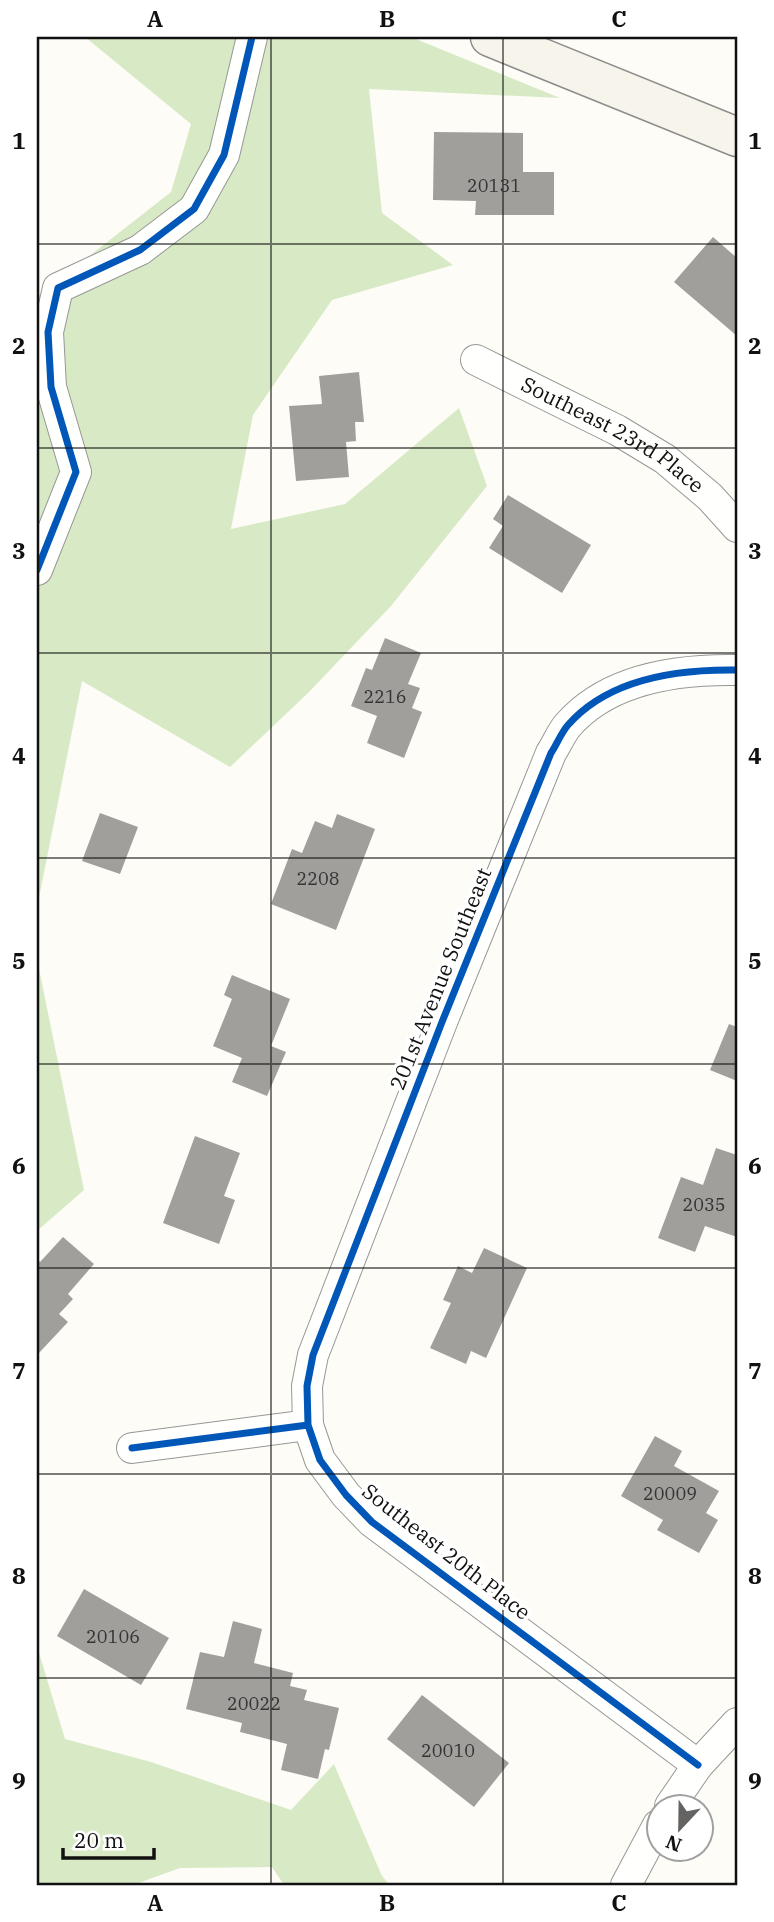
<svg xmlns="http://www.w3.org/2000/svg" width="774" height="1922" font-family="'IBM Plex Serif',serif">
<style>
.forest{fill:#d8eac5}
.building{fill:#a19f9c}
.lines{fill:none;stroke-linecap:round;stroke-linejoin:round}
.street-casing{stroke:#979795;stroke-width:32}
.secondary-casing{stroke:#8e8d8b;stroke-width:41}
.street{stroke:#fffffe;stroke-width:30}
.secondary{stroke:#f6f4eb;stroke-width:38}
.cycleway-casing{stroke:#fff;stroke-width:11}
.cycleway{stroke:#0057b8;stroke-width:7}
.grid{fill:none;stroke:#111;stroke-width:2;stroke-opacity:0.55}
.labels{text-anchor:middle;stroke-width:7;stroke-linejoin:round;paint-order:stroke}
.number-label{font-size:18px;fill:#353434}
.street-label{font-size:21px;fill:#111;stroke:#fff}
.neatline{fill:none;stroke:#111;stroke-width:2.5}
.grid-label{font-size:23px;text-anchor:middle;font-weight:bold;fill:#111}
</style>
<rect width="100%" height="100%" fill="#fdfcf7"/>
<path class="forest" d="M85,37H411L560,98L369,89L382,213L453,265L332,300L253,415L231,529L345,504L459,408L487,486L391,606L309,692L230,767L82,681L37,908V297L171,192L191,124Z
M37,959L84,1190L37,1231Z
M37,1646L65,1739L151,1762L291,1810L334,1764L381,1874L389,1885H284L272,1867L180,1868L133,1885H37Z"/>
<path class="building" d="M434,132L523,133V172H554V215H475L476,201L433,200Z
M713,237L737,258V336L674,282Z
M359,372L364,422H355L356,441L346,442L349,477L296,481L289,406L322,404L319,376Z
M508,495L591,545L562,593L489,548L503,526L493,519Z
M385,638L421,653L408,684L420,688L412,708L422,712L404,758L367,743L377,716L351,706L366,668L372,670Z
M100,813L138,827L120,874L82,861Z
M337,814L375,829L336,930L271,904L292,849L302,853L315,821L332,828Z
M232,975L290,999L271,1046L286,1052L267,1096L232,1082L242,1058L213,1046L232,999L224,995Z
M729,1024L737,1027V1081L710,1070Z
M195,1136L240,1153L224,1196L235,1200L219,1244L163,1223Z
M716,1148L737,1155V1237L705,1226L695,1252L658,1238L681,1177L703,1185Z
M63,1237L94,1264L68,1294L73,1299L59,1314L68,1322L38,1354L37,1259L40,1262Z
M484,1248L527,1268L486,1358L471,1351L466,1364L430,1348L451,1303L443,1300L458,1266L472,1273Z
M655,1436L682,1451L674,1466L719,1491L706,1513L718,1520L699,1553L657,1530L663,1520L621,1496Z
M84,1589L169,1638L141,1685L57,1636Z
M233,1621L262,1629L254,1663L293,1673L290,1686L307,1690L304,1700L339,1708L329,1750L325,1749L318,1779L281,1770L287,1744L240,1732L242,1723L186,1709L200,1652L224,1657Z
M422,1695L509,1763L474,1807L387,1739Z"/>
<g class="lines">
<defs>
<g id="street">
<path id="s1" d="M476,360L617,430L665,459L710,497L737,527"/>
<path d="M37,570L76,472L51,387L48,332L58,288L140,250L194,209L224,155L252,37"/>
<path d="M308,1425L307,1386L313,1355L442,1022L551,753C557,744 561,733 568,725C609,678 679,669 737,670"/>
<path d="M132,1448L308,1425L320,1460L346,1495L372,1522L698,1765"/>
<path d="M670,1806L698,1765L737,1723"/>
<path d="M626,1885L658,1825"/>
</g>
<path id="secondary" d="M490,37L737,137"/>
</defs>
<use href="#street" class="street-casing"/>
<use href="#secondary" class="secondary-casing"/>
<use href="#street" class="street"/>
<use href="#secondary" class="secondary"/>
<defs>
<path id="cycleway" d="M37,570L76,472L51,387L48,332L58,288L140,250L194,209L224,155L252,37
M308,1425L307,1386L313,1355L442,1022L551,753C557,744 561,733 568,725C609,678 679,669 737,670
M132,1448L308,1425L320,1460L346,1495L372,1522L698,1765"/>
</defs>
<use href="#cycleway" class="cycleway-casing"/>
<use href="#cycleway" class="cycleway"/>
</g>
<path class="grid" d="M271,37V1885M503,37V1885M37,244H737M37,448H737M37,653H737M37,858H737M37,1064H737M37,1268H737M37,1474H737M37,1678H737"/>
<g class="labels">
<g class="number-label">
<text x="494" y="192">20131</text>
<text x="385" y="703">2216</text>
<text x="318" y="885">2208</text>
<text x="704" y="1211">2035</text>
<text x="670" y="1500">20009</text>
<text x="113" y="1643">20106</text>
<text x="254" y="1710">20022</text>
<text x="448" y="1757">20010</text>
</g>
<g class="street-label">
<text dy="7" stroke="none"><textPath href="#s1" startOffset="156">Southeast 23rd Place</textPath></text>
<text transform="translate(441 979) rotate(-68)" y="7">201st Avenue Southeast</text>
<text transform="translate(446 1552) rotate(38)" y="7">Southeast 20th Place</text>
</g>
</g>
<rect width="774" height="1922" fill="none" stroke="#ffffff" stroke-width="77"/>
<g transform="translate(680 1828) rotate(202)"><circle r="33" fill="#ffffff" stroke="#a0a0a0" stroke-width="2"/>
<path d="M0-5L12 26L0 18L-12 26Z" fill="#646362"/>
<text y="-10" font-size="19" font-weight="bold" text-anchor="middle" fill="#111111">N</text>
</g>
<path d="M63 1848v10h91v-10" fill="none" stroke="#111111" stroke-width="3.5"/>
<text x="74" y="1848" font-size="21" fill="#111111" stroke="#ffffff" stroke-width="5" paint-order="stroke">20 m</text>
<rect x="38" y="38" width="698" height="1846" class="neatline"/>
<g class="grid-label">
<text x="155" y="27">A</text>
<text x="387" y="27">B</text>
<text x="619" y="27">C</text>
<text x="19" y="149">1</text>
<text x="755" y="149">1</text>
<text x="19" y="354">2</text>
<text x="755" y="354">2</text>
<text x="19" y="559">3</text>
<text x="755" y="559">3</text>
<text x="19" y="764">4</text>
<text x="755" y="764">4</text>
<text x="19" y="969">5</text>
<text x="755" y="969">5</text>
<text x="19" y="1174">6</text>
<text x="755" y="1174">6</text>
<text x="19" y="1379">7</text>
<text x="755" y="1379">7</text>
<text x="19" y="1584">8</text>
<text x="755" y="1584">8</text>
<text x="19" y="1789">9</text>
<text x="755" y="1789">9</text>
<text x="155" y="1911">A</text>
<text x="387" y="1911">B</text>
<text x="619" y="1911">C</text>
</g>
</svg>
